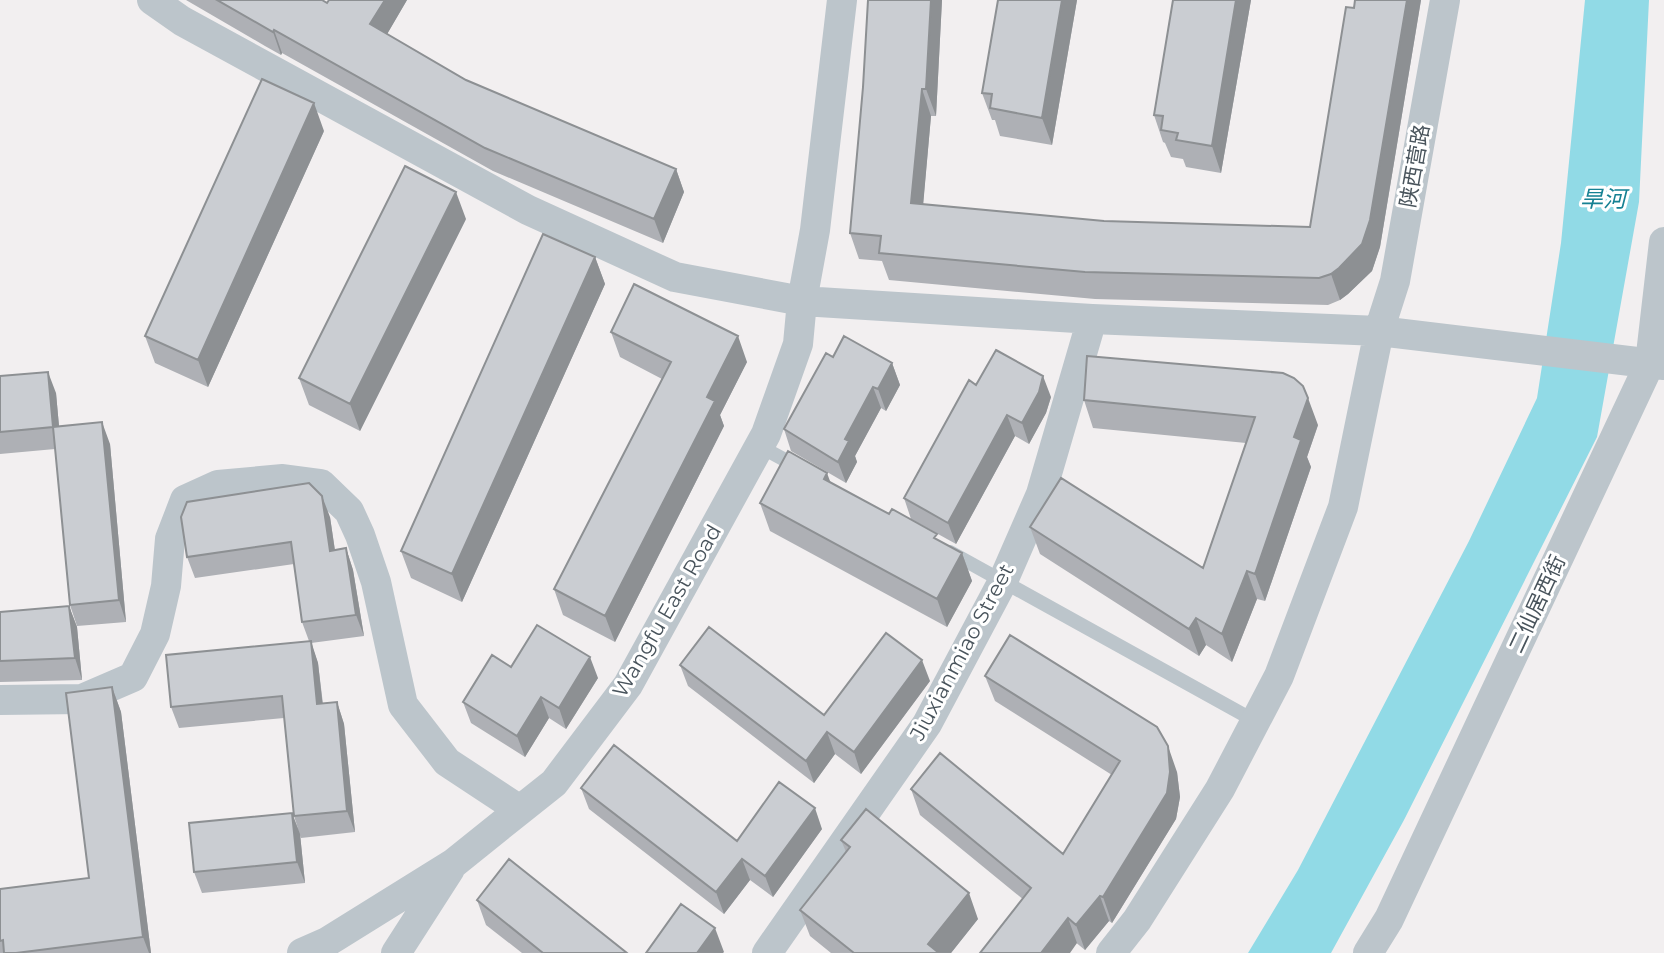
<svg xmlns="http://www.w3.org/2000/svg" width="1664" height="953" font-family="Montserrat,'Noto Sans SC',sans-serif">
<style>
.water{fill:#91dae6}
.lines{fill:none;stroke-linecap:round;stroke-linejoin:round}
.service{stroke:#bcc5cb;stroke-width:14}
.minor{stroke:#bcc5cb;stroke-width:30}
.wall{fill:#aeb0b5}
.shaded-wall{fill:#8d9093}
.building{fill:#cacdd2;stroke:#8d9093;stroke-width:2}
.labels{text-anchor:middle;stroke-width:6;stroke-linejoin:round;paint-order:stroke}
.street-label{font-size:21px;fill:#49545c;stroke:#fff}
.water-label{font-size:23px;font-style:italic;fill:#168193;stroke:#fff}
</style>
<rect width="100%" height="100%" fill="#f2eff0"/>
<path class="water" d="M1585,0H1649L1639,202L1597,437L1404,820L1331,953H1248L1298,870L1469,541L1537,398L1561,243Z"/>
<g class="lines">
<path class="service" d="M759,446L798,467
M950,552L1255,721"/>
<path class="minor" d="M152,0L182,21L528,210L675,277L802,301L1092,319L1379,331L1664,365
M0,700L82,699L133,677L155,634L166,586L170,539L185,500L218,485L283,479L321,484L349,511L360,535L376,582L403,705L447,762L520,810
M302,953L327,942L454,863L520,810L554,783L628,685L766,434L798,344L802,301L815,230L842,0
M396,953L450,869
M767,953L927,724L1003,581L1041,494L1092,319
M1111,953L1137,920L1220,789L1279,676L1343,507L1379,331L1395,281L1445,0
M1368,953L1389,919L1650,363L1664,242"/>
</g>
<path class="wall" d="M186,0H322L327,3L407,0L387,34L466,80L676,169L684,192L663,243L493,171L282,53L281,55L265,46Z
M868,0H942L936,116H931L923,204L1104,221L1310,227L1354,8L1421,0L1380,247L1372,271L1348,294L1340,300L1328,305L1095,299L889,280L882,261L859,259L850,233L863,87Z
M998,0H1077L1052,145L1000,136L995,120H992L982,93Z
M1173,0H1251L1221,173L1186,167L1183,159L1171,157L1165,143L1163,142L1154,115Z
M324,131L208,387L155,363L145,336Z
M466,219L360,431L309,405L299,378Z
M595,257L605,284L462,602L411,578L401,551Z
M611,332L747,362L720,415L724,426L615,642L563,615L554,589L662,379L620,357Z
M1087,356L1318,425L1307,457L1311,467L1265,601L1257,599L1232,662L1206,645L1199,656L1040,554L1030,527L1203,568L1246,443L1093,428L1084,400Z
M833,357L892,363L900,385L886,411L881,408L855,456L857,462L846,483L791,451L784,429Z
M0,376L56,393L59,426L110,444L126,622L77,626L70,605L55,449L0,454Z
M976,385L1051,397L1046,413L1029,444L1015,436L956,544L911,519L904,498Z
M830,482L962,553L972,581L947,627L770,531L760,503Z
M330,517L335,550L346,548L353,570L364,636L311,643L318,663L323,704L337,702L344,724L355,832L301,838L294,816L284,718L179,728L171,707L309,641L302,622L294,564L195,578L187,557Z
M69,606L77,627L82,680L0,682V612Z
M680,665L824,715L930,681L861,774L835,754L814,783L688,686Z
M511,667L598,678L566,729L549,718L525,757L471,723L463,702Z
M985,676L1177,772L1180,797L1176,819L1112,923L1109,921L1085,950L920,815L911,789L1063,854L1112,775L995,701Z
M112,687L121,712L151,953H0V889L89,878Z
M581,788L737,841L822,829L773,897L750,880L724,914L589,809Z
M292,813L300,834L305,883L202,893L194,872Z
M841,840L978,919L951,953H831L810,936L800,910L846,852Z
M477,900L627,953H522L486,925Z"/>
<path class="shaded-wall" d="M385,0H407L379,48L370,24Z
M931,0H942L936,116L926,89Z
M1062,0H1077L1052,145L1042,118Z
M1236,0H1251L1221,173L1212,146Z
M1407,0H1421L1380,247L1372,271L1348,294L1340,300L1331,274Z
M274,30L282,53L281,55L273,32Z
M922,89L931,116L921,229L911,203Z
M314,103L324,131L208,387L198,360Z
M676,169L684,192L663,243L654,219Z
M456,192L466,219L360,431L350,404Z
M595,257L605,284L462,602L452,574Z
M738,336L747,362L720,415L724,426L615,642L605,616L707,397Z
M892,363L900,385L886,411L878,389Z
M48,372L56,393L61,448L53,427Z
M1043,376L1051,397L1046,413L1029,444L1022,423Z
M873,387L881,408L855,456L857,462L846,483L838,462L845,439Z
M1308,398L1318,425L1307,457L1311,467L1265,601L1255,574L1294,437Z
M1007,415L1015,436L956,544L948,523Z
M102,422L110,444L126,622L119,600Z
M827,473L837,500L824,479Z
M322,496L330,517L338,572L330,551Z
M346,548L353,570L364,636L356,615Z
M962,553L972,581L947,627L937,599Z
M1247,571L1257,599L1232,662L1222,634Z
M69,606L77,627L82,680L75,658Z
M1196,618L1206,645L1199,656L1189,629Z
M311,641L318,663L325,726L317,704Z
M590,657L598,678L566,729L559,708Z
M922,660L930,681L861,774L854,752Z
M112,687L121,712L151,953H149L143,937Z
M541,697L549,718L525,757L517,736Z
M337,702L344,724L355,832L347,811Z
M827,732L835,754L814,783L806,761Z
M1168,746L1177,772L1180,797L1176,819L1112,923L1103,897Z
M815,808L822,829L773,897L765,876Z
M292,813L300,834L305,883L297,862Z
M742,859L750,880L724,914L716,892Z
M969,893L978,919L951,953H931L928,944Z
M1100,896L1109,921L1085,950L1076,925Z
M1068,918L1077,943L1070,953H1041Z
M715,928L724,952L723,953H697Z"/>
<path class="building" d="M217,0H322L327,3L329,0H385L370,24L466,80L676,169L654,219L485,148L274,30L273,32Z
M868,0H931L926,89H922L911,203L1104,221L1310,227L1346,7L1354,8L1355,0H1407L1370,220L1362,244L1339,268L1331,274L1319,278L1085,272L879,253L881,236L850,233L863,87Z
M998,0H1062L1042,118L990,108L992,94L982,93Z
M1173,0H1236L1212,146L1176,140L1178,133L1161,130L1163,116L1154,115Z
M262,79L314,103L198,360L145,336Z
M405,166L456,192L350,404L299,378Z
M543,234L595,257L452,574L401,551Z
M634,284L738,336L707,397L715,401L605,616L554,589L671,362L611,332Z
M844,336L892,363L878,389L873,387L845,439L849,441L838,462L784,429L826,353L833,357Z
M996,350L1043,376L1039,392L1022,423L1007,415L948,523L904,498L969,380L976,385Z
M1087,356L1283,373L1294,378L1303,386L1308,398L1294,437L1301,440L1255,574L1247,571L1222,634L1196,618L1189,629L1030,527L1061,478L1203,568L1255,417L1084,400Z
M48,372L53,427L0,432V376Z
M102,422L119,600L70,605L53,427Z
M788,451L827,473L824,479L889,514L892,509L937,534L934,538L962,553L937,599L760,503Z
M309,483L322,496L330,551L346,548L356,615L302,622L291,542L187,557L181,517L187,502Z
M69,606L75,658L0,661V612Z
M537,625L590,657L559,708L541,697L517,736L463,702L492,655L511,667Z
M709,627L824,715L886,633L922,660L854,752L827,732L806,761L680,665Z
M1010,635L1157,727L1168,746L1170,772L1167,793L1103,897L1100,896L1076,925L1068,918L1041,953H980L1031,888L911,789L940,753L1063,854L1120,761L985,676Z
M311,641L317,704L337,702L347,811L294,816L282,696L171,707L166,655Z
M112,687L143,937L16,953H4L3,940L0,941V889L89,878L66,693Z
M614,745L737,841L779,782L815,808L765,876L742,859L716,892L581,788Z
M866,809L969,893L928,944L939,953H854L800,910L850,847L841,840Z
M292,813L297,862L194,872L189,823Z
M509,859L627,953H543L477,900Z
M681,904L715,928L697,953H646Z"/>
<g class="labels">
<g class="street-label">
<text transform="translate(1415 166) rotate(-80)" y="7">陕西营路</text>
<text transform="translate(1537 604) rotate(-65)" y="7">二仙居西街</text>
<text transform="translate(667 611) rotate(-60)" y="7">Wangfu East Road</text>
<text transform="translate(962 652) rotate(-62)" y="7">Jiuxianmiao Street</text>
</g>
<g class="water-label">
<text x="1603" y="207">旱河</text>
</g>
</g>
</svg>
